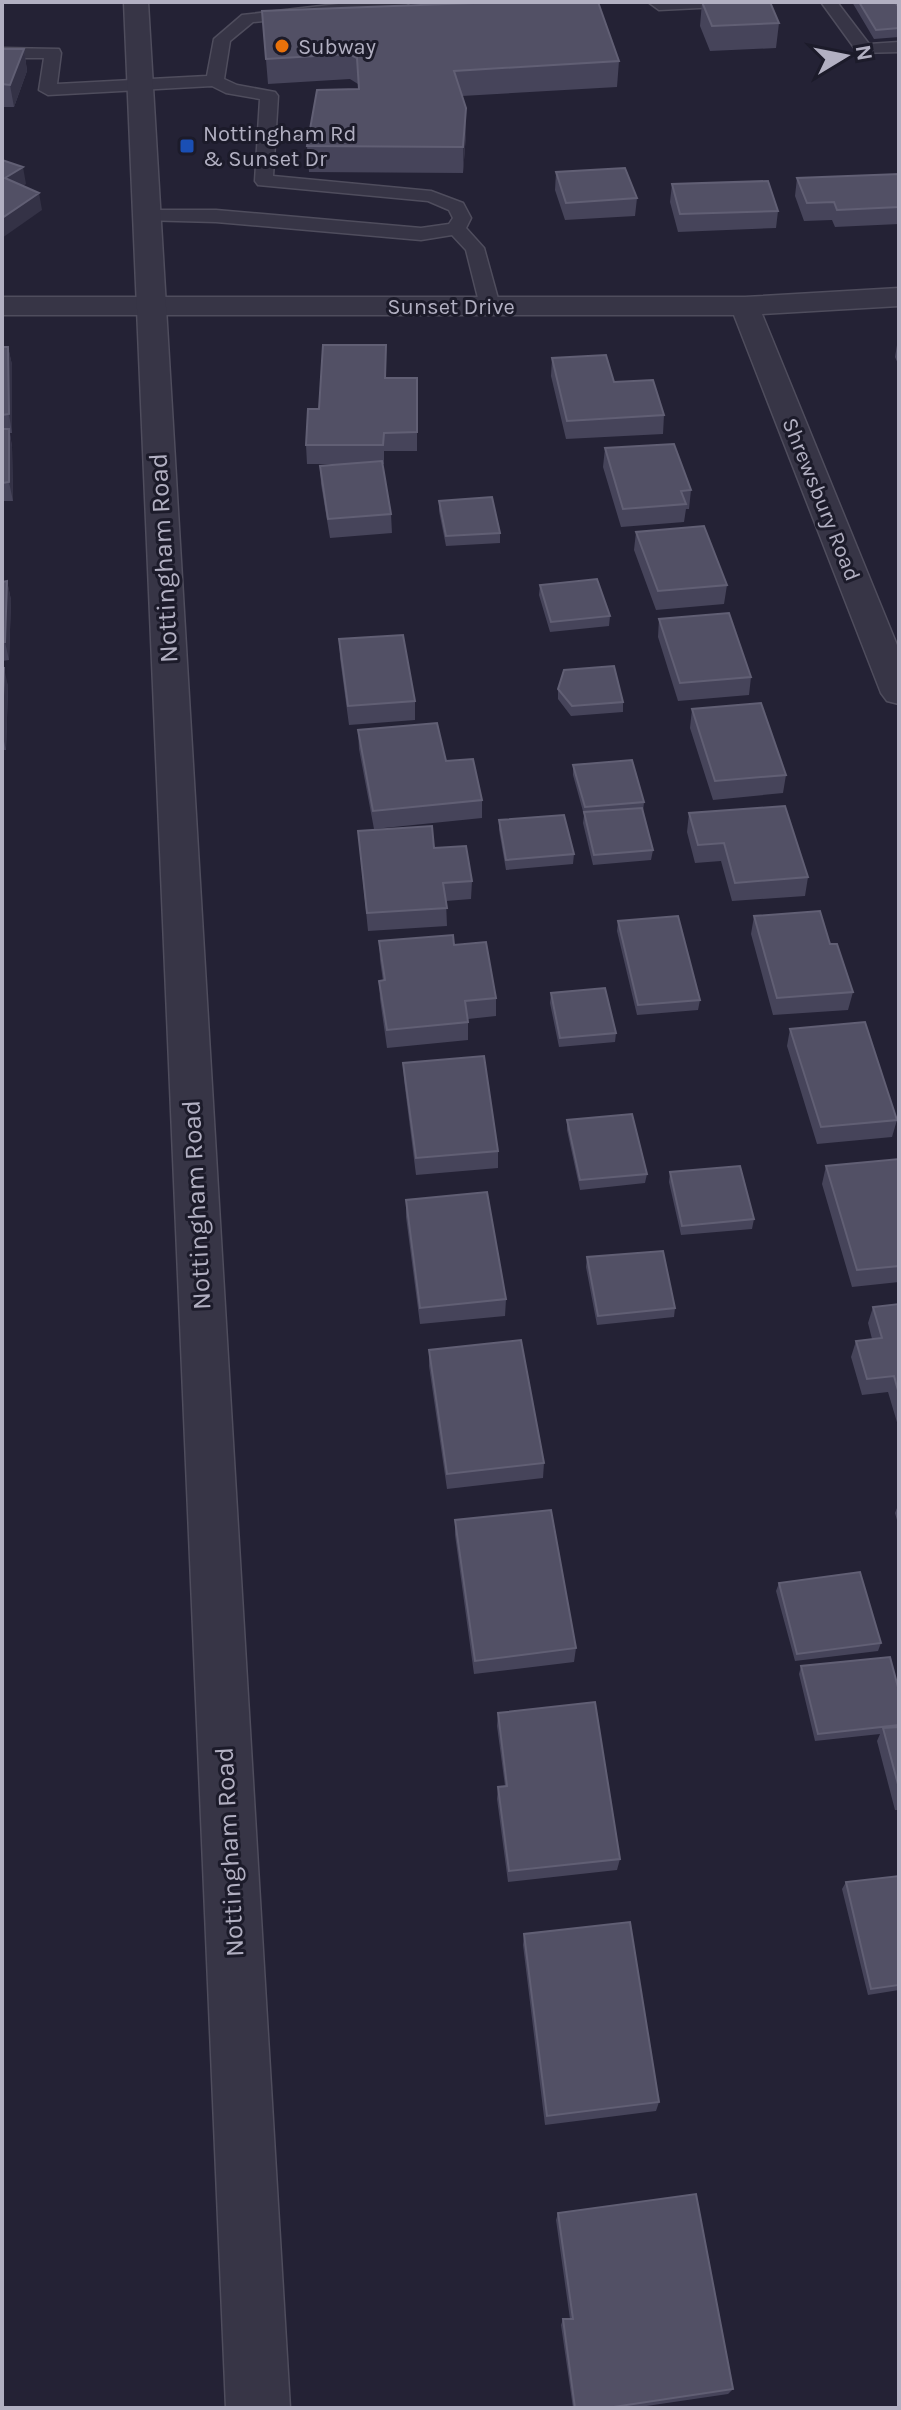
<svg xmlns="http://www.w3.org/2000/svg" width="901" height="2410" font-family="Karla,sans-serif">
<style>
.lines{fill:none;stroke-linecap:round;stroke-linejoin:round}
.service-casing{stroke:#4f4d5d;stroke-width:3}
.minor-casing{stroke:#4f4d5d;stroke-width:3}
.tertiary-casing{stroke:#4f4d5d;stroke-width:3}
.service{fill:#373546;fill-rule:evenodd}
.minor{fill:#373546;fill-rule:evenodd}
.tertiary{fill:#373546;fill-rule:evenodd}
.wall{fill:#46445a}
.shaded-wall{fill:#343246}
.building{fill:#525065;stroke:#615f74;stroke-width:2}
.food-dot{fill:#e8710a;stroke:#1c1b2a;stroke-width:3}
.transit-dot{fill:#1a4fb4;stroke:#1c1b2a;stroke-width:3}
.labels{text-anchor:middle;stroke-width:6;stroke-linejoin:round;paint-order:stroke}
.far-poi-label{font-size:22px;fill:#b2b0c2;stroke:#1c1b2a;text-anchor:start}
.far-street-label{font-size:22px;fill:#b2b0c2;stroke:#1c1b2a}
.street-label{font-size:26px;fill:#b2b0c2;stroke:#1c1b2a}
</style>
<rect width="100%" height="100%" fill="#242235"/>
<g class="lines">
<defs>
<path id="service" d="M356,2H411L403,7L253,22L230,41L224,79L237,85L275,92L278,96L273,176L431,191L463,203L471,218L466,228L484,248L500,306L497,310L490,312L480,306L466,250L452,235L421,240L216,222L140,220L138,216L147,210H216L421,228L449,224L453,218L449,210L428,201L258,185L255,181L260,99L226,93L212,86L48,95L39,90L44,58H2V48L59,49L61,53L57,84L207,76L214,39L242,15Z
M648,2H727L719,7L659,10Z
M821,2H837L869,44L899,42V52L858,53Z"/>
<path id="minor" d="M899,288V306L762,314L899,650V704L887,701L881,693L734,315H2V297H745Z"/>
<path id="tertiary" d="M124,2H148L290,2408H226Z"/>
</defs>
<use href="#service" class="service-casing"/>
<use href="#minor" class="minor-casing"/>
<use href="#tertiary" class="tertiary-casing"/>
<use href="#service" class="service"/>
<use href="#minor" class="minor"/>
<use href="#tertiary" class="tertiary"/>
</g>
<path class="wall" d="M702,2L779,23L776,48L710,51L700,26Z
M852,2H895L899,8V37L874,39Z
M262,11L619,61L617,87L462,96L466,108V134L463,173L309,172L307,146L358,89V84L350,79L268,84Z
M2,49H24L27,71L14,107H2Z
M556,172L637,198L635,216L565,220L555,190Z
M899,174V224L835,227L832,220L804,221L795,196L797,178Z
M672,184L778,211L776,228L678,232L670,202Z
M898,339H899V366L895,357Z
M2,347H8L12,365V433H10L12,447L13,501H2Z
M552,358L614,382L664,415L663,434L566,439L551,376Z
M386,363V378H417V451H384V464H382L391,514L392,533L330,538L321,484L320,466L347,464H307L306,445L319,409Z
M605,448L691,490L689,509H686L684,522L621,527L603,467Z
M439,501L500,533V543L446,546L439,511Z
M636,532L727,585L724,604L656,610L634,550Z
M7,581L11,600L9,660L2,661V582Z
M540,585L610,616L609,626L550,632L539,595Z
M659,619L751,677L749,695L678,701L658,637Z
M339,639L415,701V720L349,725L340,658Z
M2,668L8,686L6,750H2Z
M558,689L623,702V712L571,716L558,699Z
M692,709L786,775L783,793L713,800L690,728Z
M358,730L446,761L482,800V818L374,829L359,749Z
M573,765L644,802L643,812L653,850L651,860L593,865L583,823L584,815L573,775Z
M689,813L808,877L805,896L732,901L721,861L695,863L687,832Z
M499,820L574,854L573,864L506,870L499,830Z
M358,831L434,848L472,881L471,899L446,901L447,926L368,931Z
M754,916L830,944L853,992L848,1010L773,1015L751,934Z
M618,921L700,1000L698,1010L637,1015L617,931Z
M379,941L454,945L496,998V1016L468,1019V1040L387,1048L380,999L379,981H383L380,960Z
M551,993L616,1033L615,1042L559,1047L550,1003Z
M790,1029L897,1120L892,1137L817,1144L787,1046Z
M403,1063L498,1151V1168L416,1175L404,1080Z
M567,1120L647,1174L645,1183L580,1190L567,1130Z
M899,1159V1282L852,1287L822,1184L826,1166Z
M670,1172L754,1219L752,1229L681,1235L669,1182Z
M406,1200L506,1299L505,1316L420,1324L406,1217Z
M587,1257L675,1308L674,1317L597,1325L586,1267Z
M899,1304V1429L888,1392L862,1395L851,1357L856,1341L872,1339L868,1323L873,1307Z
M429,1350L544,1463L543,1478L447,1489L429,1366Z
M899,1503V1527L895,1513Z
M455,1520L576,1648L574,1662L474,1674L455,1535Z
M779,1583L881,1643L878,1651L795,1661L776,1591Z
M801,1666L899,1691V1810H895L877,1741L880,1734L815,1741L799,1674Z
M498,1713L620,1859L617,1870L508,1882L497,1799L498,1787L505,1786L497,1726Z
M899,1876V1990L868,1995L842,1889L846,1882Z
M524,1934L659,2102L656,2111L545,2125L523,1945Z
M558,2213L733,2389L728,2394L633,2408H573L561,2325L563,2319H570L556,2220Z"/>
<path class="shaded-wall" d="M24,49L27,71L14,107L10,85Z
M466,108V134L463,173V147Z
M23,167L26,184L8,196L5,178Z
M39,193L42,210L2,238V218Z
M8,347L12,365V433L9,414Z
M9,429L12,447L13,501L9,482Z
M7,581L11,600L9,660L5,642Z
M4,668L8,686L6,750L2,732Z"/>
<path class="building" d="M500,2H598L619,61L454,71L466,108L463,147L307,146L317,90L359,89L357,58L349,54L266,59L262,11Z
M702,2H770L779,23L712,26Z
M859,2H895L899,8V28L876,30Z
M2,49H24L10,85L2,84Z
M2,160L23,167L5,178L39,193L2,218Z
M625,168L637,198L566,203L556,172Z
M899,174V207L837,210L834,202L807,203L797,178Z
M768,181L778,211L680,214L672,184Z
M323,345H386L385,378H417V432L384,433L383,445H306L308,409H319Z
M2,347H8L9,414L2,415Z
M606,355L614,382L653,380L664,415L567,421L552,358Z
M2,429H9V482L2,483Z
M674,444L691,490L681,491L686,504L623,509L605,448Z
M382,461L391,514L328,519L320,466Z
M492,497L500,533L446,536L439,501Z
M704,526L727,585L658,591L636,532Z
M597,579L610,616L551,622L540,585Z
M7,581L5,642H2V582Z
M729,613L751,677L680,683L659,619Z
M403,635L415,701L348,706L339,639Z
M614,666L623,702L572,706L558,689L564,670Z
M2,668H4L2,725Z
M761,703L786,775L715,781L692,709Z
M437,723L446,761L473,759L482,800L373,811L358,730Z
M632,760L644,802L585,807L573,765Z
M785,806L808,877L735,883L724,843L698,845L689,813Z
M642,808L653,850L594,855L584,812Z
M564,815L574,854L506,860L499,820Z
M432,826L434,848L466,846L472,881L443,883L447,908L367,913L358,831Z
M820,911L830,944H837L853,992L777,998L754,916Z
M678,916L700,1000L638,1005L618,921Z
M453,935L454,945L486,942L496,998L465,1001L468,1022L387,1030L379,981L385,980L379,941Z
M605,988L616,1033L560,1038L551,993Z
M865,1022L897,1120L821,1127L790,1029Z
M484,1056L498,1151L416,1158L403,1063Z
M632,1114L647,1174L580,1180L567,1120Z
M899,1159V1266L857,1270L826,1166Z
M740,1166L754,1219L682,1226L670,1172Z
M487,1192L506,1299L420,1308L406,1200Z
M663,1251L675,1308L598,1316L587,1257Z
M899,1304V1394L894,1376L867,1379L856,1341L882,1338L873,1307Z
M521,1340L544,1463L447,1474L429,1350Z
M551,1510L576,1648L475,1661L455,1520Z
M860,1572L881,1643L797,1654L779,1583Z
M890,1657L899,1691V1725L818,1734L801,1666Z
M595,1702L620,1859L509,1871L498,1787L507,1786L498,1713Z
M899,1727V1788L883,1728Z
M899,1876V1985L871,1989L846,1882Z
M630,1922L659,2102L547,2116L524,1934Z
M696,2194L733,2389L607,2408H575L563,2319H573L558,2213Z"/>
<circle class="food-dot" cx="282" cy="46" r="8"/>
<rect class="transit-dot" x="179" y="138" width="16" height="16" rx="4"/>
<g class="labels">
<g class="far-poi-label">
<text x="298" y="54">Subway</text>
<text x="203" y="141">Nottingham Rd<tspan x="203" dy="25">&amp; Sunset Dr</tspan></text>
</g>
<g class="far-street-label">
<text x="451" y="314">Sunset Drive</text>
<text transform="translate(822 499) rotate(68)" y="8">Shrewsbury Road</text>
</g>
<g class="street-label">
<text transform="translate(163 558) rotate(-93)" y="9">Nottingham Road</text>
<text transform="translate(196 1205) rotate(-93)" y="9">Nottingham Road</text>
<text transform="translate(229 1852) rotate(-93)" y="9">Nottingham Road</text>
</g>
</g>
<rect width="901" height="2410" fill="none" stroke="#b2b0c2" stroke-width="8"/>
<g transform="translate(845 56) rotate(80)" stroke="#1c1b2a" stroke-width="6" paint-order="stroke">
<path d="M0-6L14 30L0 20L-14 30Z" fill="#b2b0c2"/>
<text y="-12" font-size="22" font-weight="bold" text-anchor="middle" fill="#b2b0c2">N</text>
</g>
</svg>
